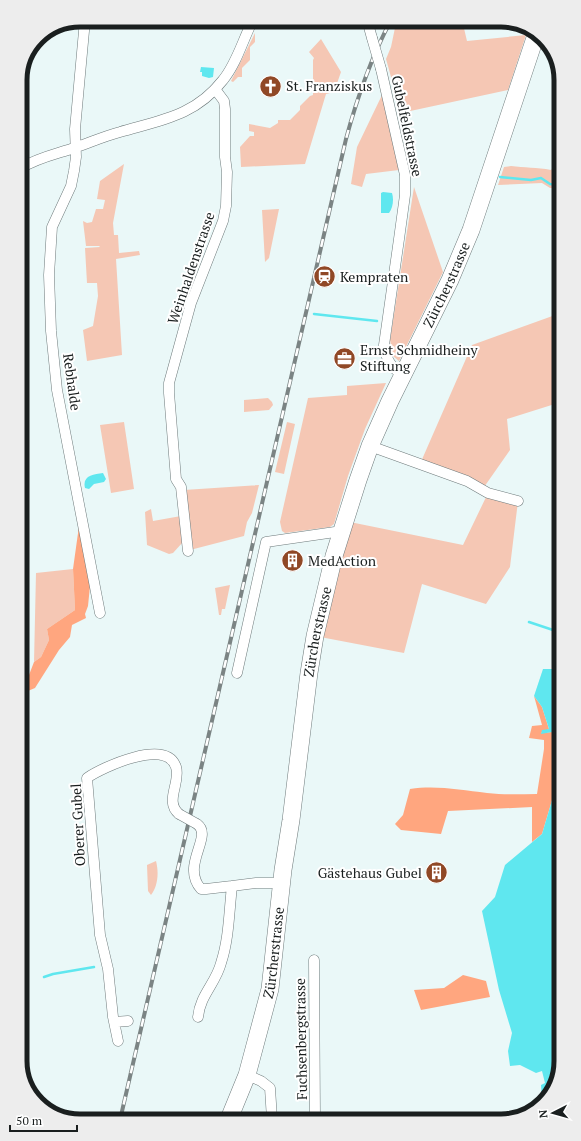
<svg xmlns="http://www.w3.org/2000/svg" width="581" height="1141" font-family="'PT Serif',serif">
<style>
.green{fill:#f5c7b4}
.forest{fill:#ffa67f}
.water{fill:#5fe7ef}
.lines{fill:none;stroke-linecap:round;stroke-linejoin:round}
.stream{stroke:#5fe7ef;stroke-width:2.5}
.street-casing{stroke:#6e7a7b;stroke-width:11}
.primary-casing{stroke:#6e7a7b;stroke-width:18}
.street{stroke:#fff;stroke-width:10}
.primary{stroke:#fff;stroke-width:17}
.rail-casing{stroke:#7b8484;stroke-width:4}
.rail{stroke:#fff;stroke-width:2.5;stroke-dasharray:8;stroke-linecap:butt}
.street-bridge-casing{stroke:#6e7a7b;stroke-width:11;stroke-linecap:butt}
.street-bridge{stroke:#fff;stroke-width:10}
.labels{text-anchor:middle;stroke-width:4;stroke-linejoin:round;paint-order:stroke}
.poi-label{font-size:14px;fill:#1a1f1f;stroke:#fff;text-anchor:start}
.street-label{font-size:14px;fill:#1a1f1f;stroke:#fff}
.rim{fill:none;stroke:#1a1f1f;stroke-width:5}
</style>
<rect width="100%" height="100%" fill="#eaf8f8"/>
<path class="green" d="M398,20H462L467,41L526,35L508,90L401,113L386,59L391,47L396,23Z
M255,33V42L250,47V60L242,68V77H238L233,82L231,81Z
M321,39L341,72L334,92L326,94L305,164L241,167L240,147L250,136H254V132L249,131V124L270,128L278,123V120H290L300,110V106L310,96L313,95V60L314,58L309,52Z
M24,67H27L23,95H20V76Z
M382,95L399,170L366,174L362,187L351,184L357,147Z
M124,164L113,223L114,235H118L119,253L139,251L140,255L116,259L122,355L87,361L83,330L93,326L98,296L97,283H87L85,248L100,247L99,246H86L83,221L87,223L92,222L96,209H103L105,200L97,199L100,181Z
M511,166C524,168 537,167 551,170L554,167L557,168V188H550L542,183L498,185L504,167Z
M414,187L443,272L399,361L393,356L390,340Z
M279,209L269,258L265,262L262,210Z
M558,314V403L507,419L510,450L482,490L420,464L472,345Z
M386,383L365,429L348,476L334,524L330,527L285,533L282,531L280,522L308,398L347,395V386Z
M268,398L272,402L273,405L269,410L244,412V400Z
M124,422L134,489L111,493L100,425Z
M287,422L295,424L284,474L275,472Z
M259,485L252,513L247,522L244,536L190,550L184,490Z
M488,493L518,501L510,567L486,604L422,584L404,653L315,636L345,521L463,545Z
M151,509L153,521L181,516L183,542L173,553L169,554L147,545L145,512Z
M73,569L75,610L47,629L49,640L41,657L34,662L36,573Z
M230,585L225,609H222L221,615H219L215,588Z
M156,861C159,872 158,886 151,895L148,891L147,865Z"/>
<path class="forest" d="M79,526L90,586L88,606L85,614L86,618L72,625L70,637L59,650L35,688L23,693V685L29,675L34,662L41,657L49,640L47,629L75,610L73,569Z
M534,696L542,707L549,729L541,733L552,732L556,755L553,797L542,834L532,842V807L448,811L441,834L401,830L395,824L403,815L410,789C436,785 461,790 487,793C504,795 521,794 537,794L544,749V740L529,738L532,726L542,725Z
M463,975L486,981L490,997L421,1010L414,990L444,988Z"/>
<path class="water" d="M201,67L214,68L213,77L209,78L202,76V72H200Z
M383,192L392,193C394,199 393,208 389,213H381V193Z
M103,473L106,479L104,482L94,484L89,489L85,488C82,476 93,474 103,473Z
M543,669H559L561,1062L551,1095L547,1098L542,1099L541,1085L545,1083L542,1071L536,1073L520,1065L510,1066L508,1051L512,1033L499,990L482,911L495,897L505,865L542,834L553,797L556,755L552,732L541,734L542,730L549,729L542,707L534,696Z"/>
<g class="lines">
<path class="stream" d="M500,177L531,180L541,178L550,184L557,185
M314,314L377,321
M529,622L559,632
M44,977L53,974L94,967"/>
<defs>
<path id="street" d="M85,20L75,129L76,157L74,171L71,186L52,227L49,275L51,331L57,390L100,613
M367,20L372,38
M381,69L405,175V195L399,239L384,345C386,359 391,368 403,375
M21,168C39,157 57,154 77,147C91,142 105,136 120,132C161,120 195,116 223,80C237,63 243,39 253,20
M370,446L467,481L488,493L518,501
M188,551L181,487L176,479L169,393V383L191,303L223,221L226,206L227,172L225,157V109L224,101L215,89
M237,673L266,542L342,531
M197,824C214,836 180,865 201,889H206L232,886
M314,960L315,1119
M198,1017C200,995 216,983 221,963C229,939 229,912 232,886L256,883H281
M114,1022L128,1021
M118,1041L113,1017L108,969L100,935L87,778C103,767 166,738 176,767C181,783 164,801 179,814
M247,1075L261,1081L270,1088L272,1119"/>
<g id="primary">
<path id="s1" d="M229,1119L247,1075L270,989L283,870L291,820L309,673L315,636L334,556L358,480L370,446L390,401L450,280L471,230L537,32"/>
</g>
</defs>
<use href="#street" class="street-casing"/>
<use href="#primary" class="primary-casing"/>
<use href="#street" class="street"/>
<use href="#primary" class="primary"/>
<defs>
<path id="rail" d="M120,1120L346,139C357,98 371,58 391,20"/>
</defs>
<use href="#rail" class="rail-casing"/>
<use href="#rail" class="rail"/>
<defs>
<path id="street-bridge" d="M372,38L381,69
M179,814L197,824"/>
</defs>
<use href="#street-bridge" class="street-bridge-casing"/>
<use href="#street-bridge" class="street-bridge"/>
</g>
<defs>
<symbol id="church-disc" viewBox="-11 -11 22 22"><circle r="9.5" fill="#904826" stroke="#fff"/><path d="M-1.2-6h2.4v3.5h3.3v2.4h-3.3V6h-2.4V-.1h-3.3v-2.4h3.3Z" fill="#fff"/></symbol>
<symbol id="station-disc" viewBox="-11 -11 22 22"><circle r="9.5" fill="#904826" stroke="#fff"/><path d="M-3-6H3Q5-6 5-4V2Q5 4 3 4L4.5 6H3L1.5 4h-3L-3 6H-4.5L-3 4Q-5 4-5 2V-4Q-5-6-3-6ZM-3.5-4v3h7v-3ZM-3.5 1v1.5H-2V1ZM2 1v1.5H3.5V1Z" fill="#fff"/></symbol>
<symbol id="office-disc" viewBox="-11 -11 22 22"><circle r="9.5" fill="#904826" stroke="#fff"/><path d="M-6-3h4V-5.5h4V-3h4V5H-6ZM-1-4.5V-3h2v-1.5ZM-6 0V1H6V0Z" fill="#fff"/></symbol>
<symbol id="building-disc" viewBox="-11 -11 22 22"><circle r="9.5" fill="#904826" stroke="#fff"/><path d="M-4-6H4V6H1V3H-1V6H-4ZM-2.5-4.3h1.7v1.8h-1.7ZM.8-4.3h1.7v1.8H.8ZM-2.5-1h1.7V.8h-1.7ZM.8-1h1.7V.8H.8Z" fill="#fff"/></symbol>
</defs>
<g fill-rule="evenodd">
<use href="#church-disc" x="258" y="74" width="25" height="25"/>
<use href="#station-disc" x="312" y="264" width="25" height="25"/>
<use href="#office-disc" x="332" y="346" width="25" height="25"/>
<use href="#building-disc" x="280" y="548" width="25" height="25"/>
<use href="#building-disc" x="424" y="860" width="25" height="25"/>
</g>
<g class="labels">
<g class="poi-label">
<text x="286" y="91">St. Franziskus</text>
<text x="340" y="282">Kempraten</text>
<text x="360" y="355">Ernst Schmidheiny<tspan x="360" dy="16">Stiftung</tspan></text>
<text x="308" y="566">MedAction</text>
<text x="422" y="878" text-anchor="end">Gästehaus Gubel</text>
</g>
<g class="street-label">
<text transform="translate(407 126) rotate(78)" y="5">Gubelfeldstrasse</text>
<text transform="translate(191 268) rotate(-71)" y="5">Weinhaldenstrasse</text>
<text dy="5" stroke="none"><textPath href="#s1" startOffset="869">Zürcherstrasse</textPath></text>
<text transform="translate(72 382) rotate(82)" y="5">Rebhalde</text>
<text dy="5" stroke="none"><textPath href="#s1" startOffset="497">Zürcherstrasse</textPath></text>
<text transform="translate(78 825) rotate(-93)" y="5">Oberer Gubel</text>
<text dy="5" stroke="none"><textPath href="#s1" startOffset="173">Zürcherstrasse</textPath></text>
<text transform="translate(301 1039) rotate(-91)" y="5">Fuchsenbergstrasse</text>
</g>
</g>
<path d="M0 0H581V1141H0ZM80 27H501A53 53 0 0 1 554 80V1061A53 53 0 0 1 501 1114H80A53 53 0 0 1 27 1061V80A53 53 0 0 1 80 27Z" fill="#ededed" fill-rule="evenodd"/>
<path class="rim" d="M80 27H501A53 53 0 0 1 554 80V1061A53 53 0 0 1 501 1114H80A53 53 0 0 1 27 1061V80A53 53 0 0 1 80 27Z"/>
<g transform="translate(553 1113) rotate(264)" stroke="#ffffff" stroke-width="3" paint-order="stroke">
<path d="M0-3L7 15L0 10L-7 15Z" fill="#1a1f1f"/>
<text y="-6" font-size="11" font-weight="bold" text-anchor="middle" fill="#1a1f1f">N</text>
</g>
<path d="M10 1125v6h67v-6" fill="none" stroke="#1a1f1f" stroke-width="2"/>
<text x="16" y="1125" font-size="12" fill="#1a1f1f" stroke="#ffffff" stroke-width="3" paint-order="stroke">50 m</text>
</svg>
